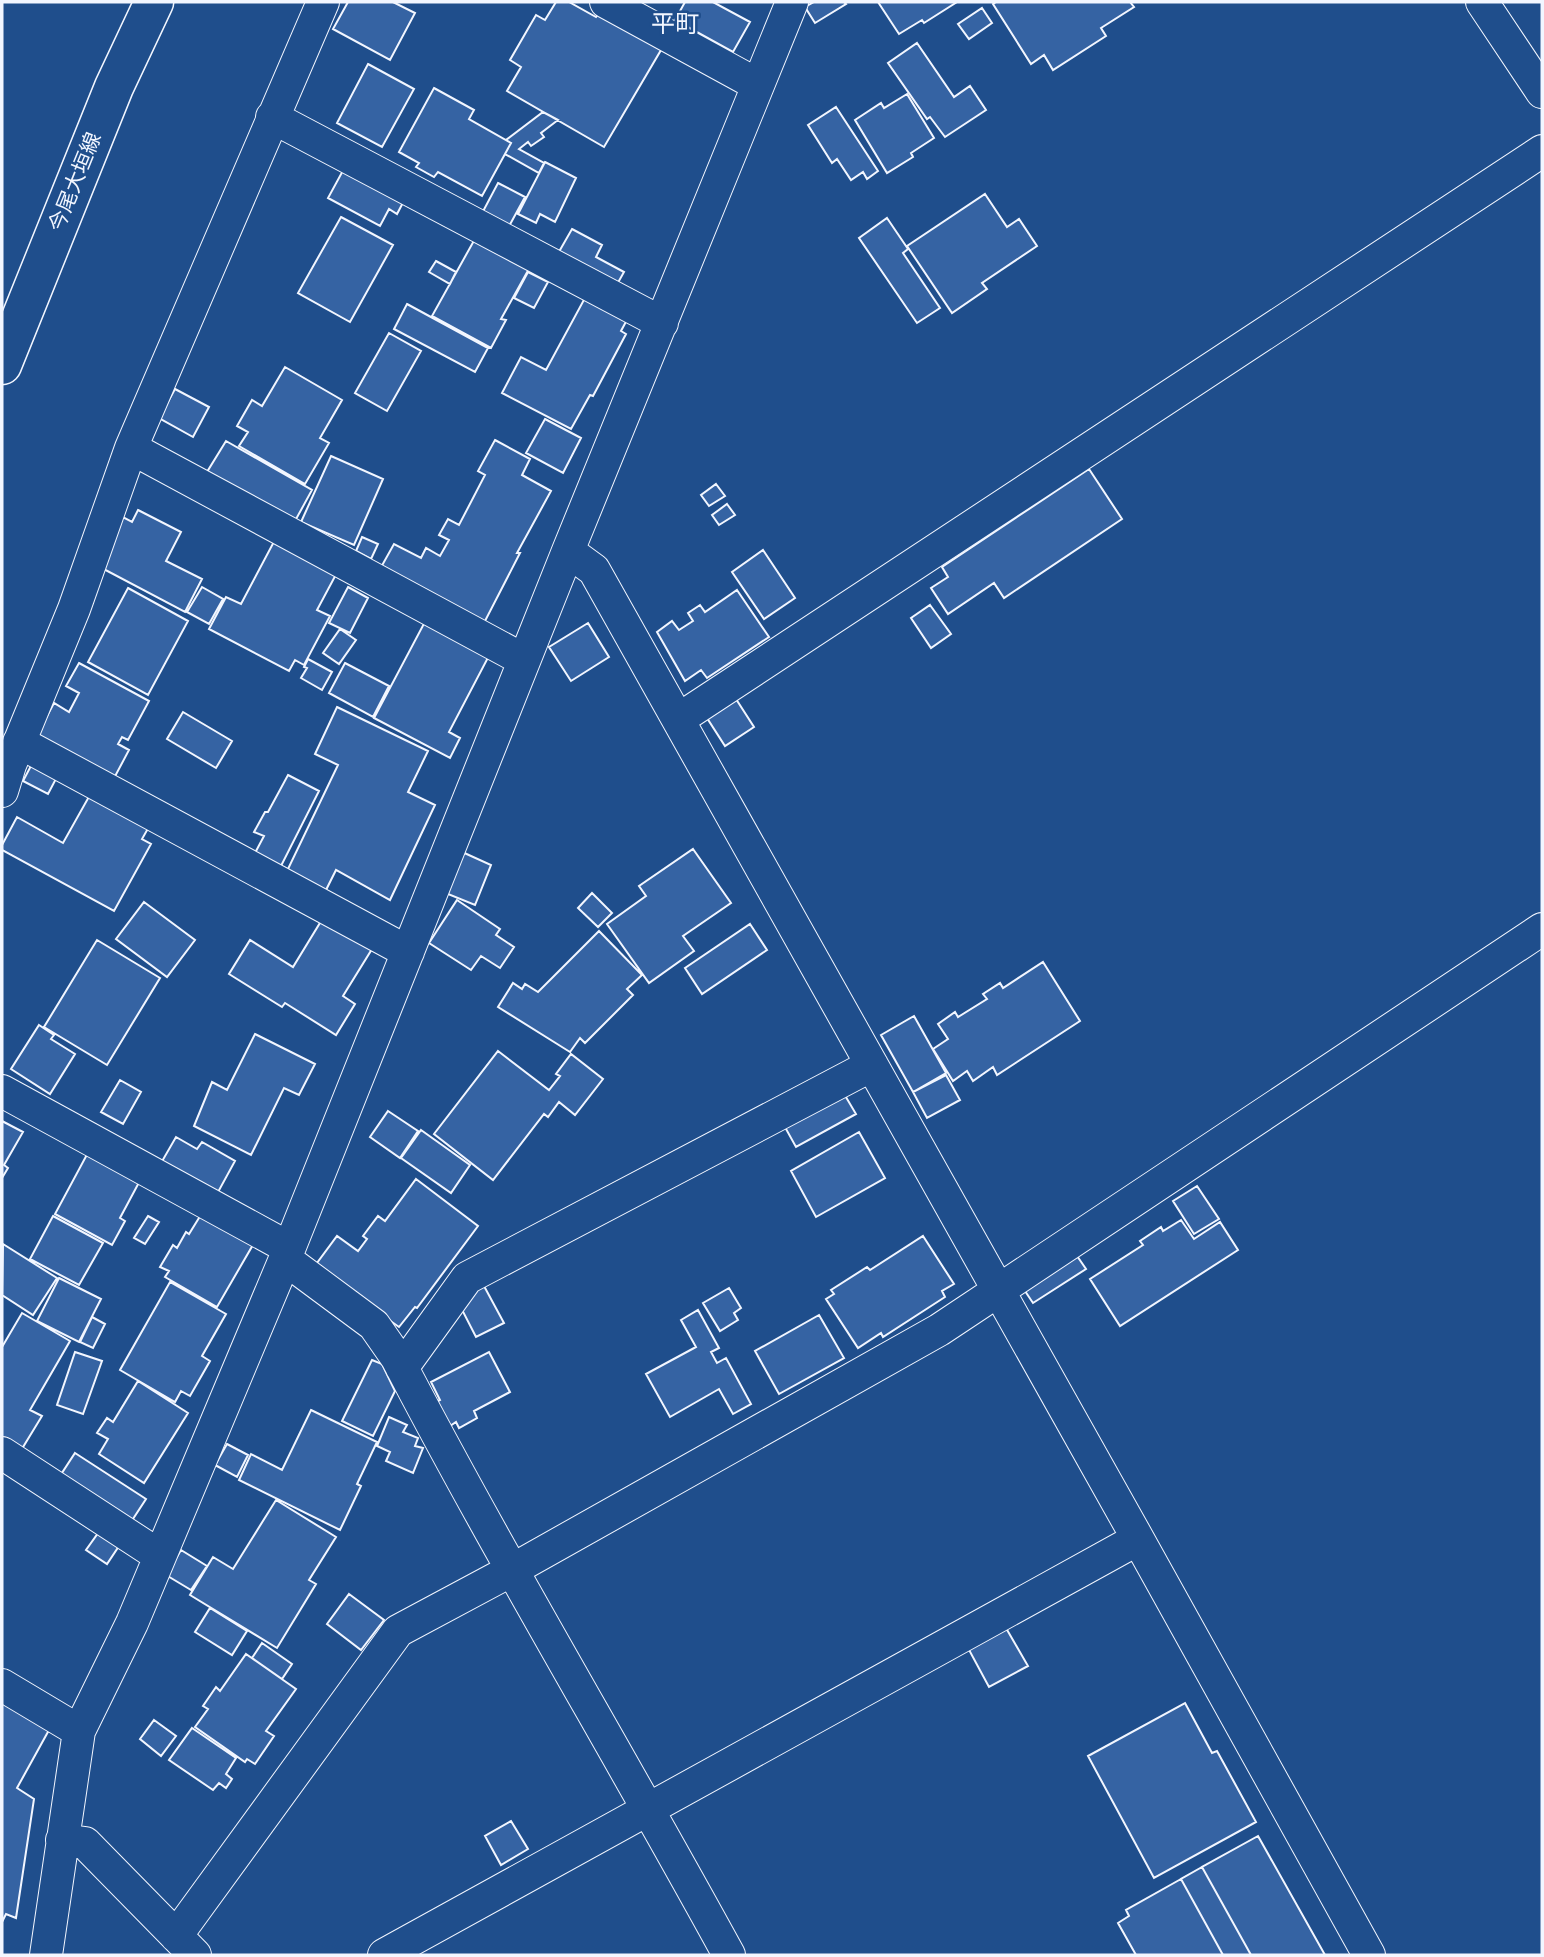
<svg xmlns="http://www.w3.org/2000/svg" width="1544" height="1957" font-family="Ubuntu,'Noto Sans JP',sans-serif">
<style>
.building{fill:#3563a3;stroke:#f2f6ff;stroke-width:2}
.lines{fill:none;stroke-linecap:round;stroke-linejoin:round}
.street-casing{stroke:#f2f6ff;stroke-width:34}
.secondary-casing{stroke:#f2f6ff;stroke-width:41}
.street{stroke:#1f4e8c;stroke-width:32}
.secondary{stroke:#1f4e8c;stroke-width:38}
.labels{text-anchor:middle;stroke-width:5;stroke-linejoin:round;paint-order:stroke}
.street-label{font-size:21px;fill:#f2f6ff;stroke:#1f4e8c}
.quarter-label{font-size:24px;fill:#f2f6ff;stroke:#1f4e8c}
</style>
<rect width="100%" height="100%" fill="#1f4e8c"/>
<path class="building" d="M348,2H393L415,13L390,60L333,29Z
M556,2H569L596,17L599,13L661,50L604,147L507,91L521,67L510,60L536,15L545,20Z
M685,2H713L750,22L733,52L675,20Z
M814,2H844L846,4L815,23L805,7Z
M878,2H957L924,23L922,20L899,34Z
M996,2H1130L1134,7L1101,28L1106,36L1053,70L1044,55L1031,64L993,4Z
M982,8L992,23L969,39L958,24Z
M917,43L954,97L970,86L986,110L945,137L930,117L927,119L888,63Z
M368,64L414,89L382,147L337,123Z
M434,88L474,110L469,119L511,143L482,196L438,172L434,177L416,167L419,163L399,152Z
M907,94L934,138L911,153L913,157L887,173L855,120L881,103L884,108Z
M836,107L878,171L867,179L863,172L851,180L837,159L832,163L808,125Z
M543,112L558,120L541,133L544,137L531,146L528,142L519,149L544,163L539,173L505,154L511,143L506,140Z
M545,162L576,178L555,222L540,214L536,223L518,214Z
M346,165L406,197L397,214L389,209L380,226L328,198Z
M498,183L525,197L507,230L480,217Z
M985,194L1007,227L1019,219L1037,246L982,283L987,289L952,313L907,246Z
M341,217L393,245L350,322L298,293Z
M887,218L908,249L903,253L940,308L917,323L859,238Z
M572,229L602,245L596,257L624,272L615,288L556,257Z
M476,237L530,267L501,319L506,320L491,348L432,316Z
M436,261L456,272L450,284L429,272Z
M528,272L548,282L534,308L514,298Z
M586,296L628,318L621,331L626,334L593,396L590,395L571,429L502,393L521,357L546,370Z
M407,304L488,348L475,372L394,329Z
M389,333L421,351L387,411L355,393Z
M285,367L342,400L320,438L329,443L305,484L239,446L248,432L237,426L252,400L262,406Z
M175,389L209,407L193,437L159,418Z
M545,419L581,438L563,473L526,453Z
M495,440L530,459L522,475L551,491L517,553H520L484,623L380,569L394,544L421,558L426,548L440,556L449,540L439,535L448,519L459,525L485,475L478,471Z
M226,441L312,490L295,521L207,472Z
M331,456L383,479L354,545L301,522Z
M1089,469L1122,519L1004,598L994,583L948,614L931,588L948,577L942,567Z
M716,484L725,496L709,506L701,495Z
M727,504L735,515L719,525L712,515Z
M138,510L181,532L166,561L202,579L185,612L96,565L121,516L132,522Z
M278,534L340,567L317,610L330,616L304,665L295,660L289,671L209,629L226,597L241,604Z
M362,537L378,544L371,559L356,551Z
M763,550L795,598L764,619L732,572Z
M202,587L223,599L209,624L187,612Z
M348,587L368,598L350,633L329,623Z
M128,588L188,621L148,695L88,662Z
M737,590L769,637L707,678L701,670L685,681L657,632L672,621L679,630L693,621L688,613L700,605L705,612Z
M930,605L951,634L931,648L911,618Z
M428,616L492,650L449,732L460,738L450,758L374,718Z
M588,623L609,657L571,681L549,647Z
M340,629L356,640L339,664L323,653Z
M308,659L332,672L322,690L301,678L307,668L304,667Z
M79,663L149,701L128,740L122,737L118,744L129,750L112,782L34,740L54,703L69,712L79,693L66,686Z
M345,663L389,686L373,717L329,693Z
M736,699L754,727L725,746L707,718Z
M337,707L428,751L408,792L435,805L390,900L336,870L325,892L287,871L338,765L315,754Z
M183,712L232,741L216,768L167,739Z
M33,762L58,775L48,794L23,781Z
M288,775L319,791L281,866L255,853L264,836L254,832L265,812H268Z
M91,793L150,825L142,839L151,844L114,911L2,850V845L17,817L63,843Z
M693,849L731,903L683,936L694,951L649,983L607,924L646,896L639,886Z
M460,851L491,865L475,905L443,892Z
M592,893L612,913L598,927L578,908Z
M457,900L500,929L496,935L514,947L500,968L481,956L471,970L429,943Z
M144,902L195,940L167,977L116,939Z
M323,918L372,949L343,996L355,1004L336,1035L285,1003L282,1007L229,974L250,940L293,967Z
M750,924L767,950L702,994L685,968Z
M599,931L642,975L627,989L633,995L585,1043L580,1038L570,1052L498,1007L513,983L522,989L525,984L538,992Z
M97,940L160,978L107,1065L44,1027Z
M1043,962L1080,1021L997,1075L993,1067L973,1081L967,1071L953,1081L933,1049L948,1039L938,1024L955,1012L958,1017L987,999L983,994L1000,983L1003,988Z
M914,1016L946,1073L913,1092L881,1035Z
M39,1025L54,1035L51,1039L75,1054L50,1094L11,1069Z
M255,1034L315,1064L299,1095L284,1088L251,1155L194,1126L212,1082L227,1090Z
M498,1051L549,1090L560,1076L556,1074L571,1054L603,1079L575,1115L559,1102L548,1117L544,1114L493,1180L434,1134Z
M946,1075L960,1100L927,1118L913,1092Z
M120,1080L141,1092L123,1124L101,1112Z
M840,1087L856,1114L796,1147L781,1120Z
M388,1111L418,1131L400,1158L370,1137Z
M2,1121L23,1132L4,1165L8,1168L2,1178Z
M421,1130L470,1165L451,1193L401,1158Z
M859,1132L885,1178L816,1217L791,1171Z
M176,1137L197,1149L202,1142L235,1161L217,1194L161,1163Z
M91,1147L143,1175L120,1218L125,1221L112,1245L55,1214Z
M416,1179L478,1226L417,1308L415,1307L399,1327L314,1267L337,1236L358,1251L367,1239L363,1236L378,1216L385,1221Z
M1197,1186L1219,1219L1194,1234L1173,1201Z
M202,1213L254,1243L217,1307L165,1277L169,1271L160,1267L173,1245L177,1248L186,1232L189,1234Z
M53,1216L103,1243L79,1285L30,1259Z
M148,1216L159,1222L145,1244L134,1238Z
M1181,1220L1194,1239L1220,1222L1238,1250L1120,1326L1090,1279L1143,1245L1140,1241L1161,1227L1163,1231Z
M923,1236L954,1284L942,1291L945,1297L883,1337L881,1333L858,1348L826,1299L834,1294L831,1290L867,1267L870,1270Z
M3,1244L57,1278L33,1315L2,1295Z
M1075,1253L1086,1269L1033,1303L1021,1285Z
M59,1278L101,1299L79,1342L37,1321Z
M170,1282L226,1314L202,1356L210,1361L190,1396L181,1391L175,1402L120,1370Z
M484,1286L504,1323L476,1337L457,1300Z
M729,1288L741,1308L734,1313L738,1320L720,1331L703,1303Z
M698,1310L719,1348L711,1352L717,1363L726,1358L751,1404L733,1414L719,1389L670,1417L646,1374L696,1347L681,1320Z
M22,1313L70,1341L30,1410L42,1416L20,1452L2,1440V1347Z
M819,1315L844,1358L779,1394L755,1351Z
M92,1317L105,1324L93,1348L80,1342Z
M75,1352L102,1361L83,1414L57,1405Z
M489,1352L510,1392L474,1411L477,1418L459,1428L456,1422L450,1426L436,1402L440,1400L431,1382Z
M372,1360L382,1364L395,1391L373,1436L342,1421Z
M138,1381L188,1413L144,1483L99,1454L108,1439L97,1433L107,1418L113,1422Z
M311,1410L377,1442L357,1484L361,1486L340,1530L239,1480L251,1454L282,1470Z
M389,1417L407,1425L403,1432L418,1438L415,1446L423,1448L413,1473L386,1461L390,1452L377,1446Z
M227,1444L248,1455L237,1477L215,1465Z
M75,1453L146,1499L129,1525L58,1479Z
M276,1500L336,1537L309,1580L316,1584L277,1648L190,1595L213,1557L233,1569Z
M101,1529L121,1543L107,1564L86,1550Z
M181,1550L207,1566L191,1590L166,1575Z
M349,1594L384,1620L361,1650L327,1624Z
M210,1608L247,1631L232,1655L195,1632Z
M1006,1628L1028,1666L989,1687L968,1648Z
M262,1643L292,1664L282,1679L252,1658Z
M246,1654L296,1689L266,1731L274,1736L255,1764L247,1759L245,1762L195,1727L208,1709L203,1706L216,1687L220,1691Z
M2,1699L49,1730L17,1788L34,1799L16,1918L6,1914L2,1922Z
M1185,1703L1212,1753L1217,1751L1256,1822L1154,1878L1088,1756Z
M154,1720L176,1736L161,1756L140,1739Z
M192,1728L236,1758L226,1774L232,1779L226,1788L219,1783L213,1790L169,1760Z
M511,1821L528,1849L501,1865L485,1836Z
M1258,1836L1325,1955H1251L1202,1867Z
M1202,1867L1251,1955H1223L1181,1879Z
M1181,1879L1223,1955H1136L1118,1923L1129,1916L1126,1910Z"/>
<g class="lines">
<defs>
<path id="street" d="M606,2L758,85
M1482,2L1542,92
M272,117L662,323
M131,448L524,660
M568,551L594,570L1138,1539L1369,1955
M679,719L1542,151
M19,742L408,952
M2,791L10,765L74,609L131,448L323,2
M2,1091L289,1248
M285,1259L374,1325L397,1358C502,1560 620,1755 729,1955
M402,1368L467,1278L872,1065
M2,1453L160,1556
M2,1685L79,1731
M62,1840L85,1843L195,1955
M176,1936L398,1631L512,1570L939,1330L1542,929
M46,1955L79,1731L132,1623L285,1259L568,551L792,2
M384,1955L1138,1539"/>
<path id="secondary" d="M2,365L114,87L154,2"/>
</defs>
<use href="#street" class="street-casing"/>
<use href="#secondary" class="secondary-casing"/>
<use href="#street" class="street"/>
<use href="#secondary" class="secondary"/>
</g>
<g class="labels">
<g class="street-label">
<text transform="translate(75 182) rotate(-68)" y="7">今尾大垣線</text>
</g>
<g class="quarter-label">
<text x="675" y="32">平町</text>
</g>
</g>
<rect width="1544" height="1957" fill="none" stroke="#f2f6ff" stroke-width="7"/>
</svg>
